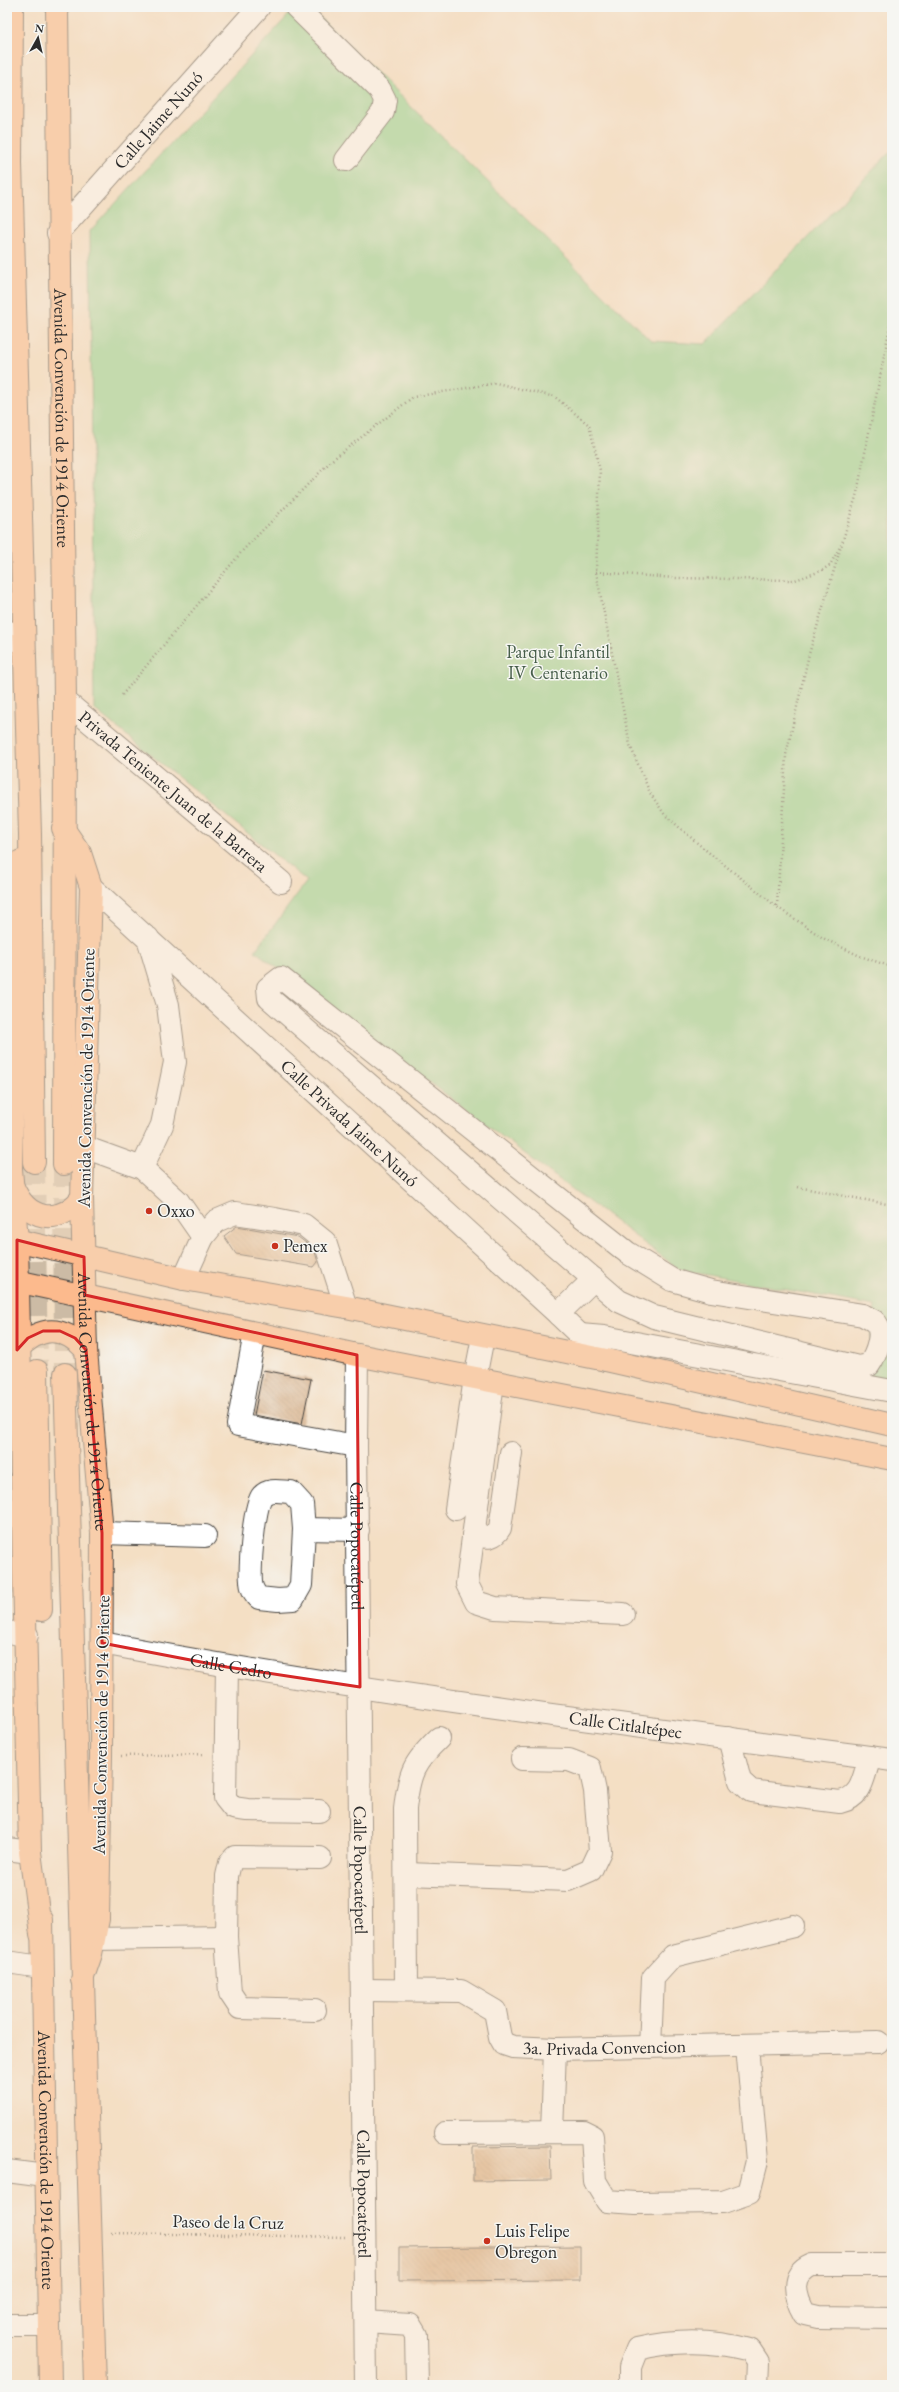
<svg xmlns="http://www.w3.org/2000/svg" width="899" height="2392" font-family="'EB Garamond',serif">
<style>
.green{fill:#89d491;stroke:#5a805e}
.building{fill:url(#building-back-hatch)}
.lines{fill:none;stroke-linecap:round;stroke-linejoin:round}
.major-tunnel{stroke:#ccbba5;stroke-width:22;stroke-dasharray:22 11;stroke-linecap:butt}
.minor-casing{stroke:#494642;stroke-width:24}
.major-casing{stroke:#494642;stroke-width:24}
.path{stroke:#494642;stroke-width:2.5;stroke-dasharray:1 3;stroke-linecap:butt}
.minor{stroke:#fff;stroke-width:22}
.major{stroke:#fcba8d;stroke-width:22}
.marked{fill:none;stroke:#d62828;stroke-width:3;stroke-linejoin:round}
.poi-dot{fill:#c8321e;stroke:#f6f6f2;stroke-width:1.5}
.labels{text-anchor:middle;stroke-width:3;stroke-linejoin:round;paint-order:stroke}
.street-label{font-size:18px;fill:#2b2b2b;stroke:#f6f6f2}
.park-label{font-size:18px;fill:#475e4a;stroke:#f6f6f2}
.poi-label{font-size:18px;fill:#2b2b2b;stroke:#f6f6f2;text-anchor:start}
</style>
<defs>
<pattern id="building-back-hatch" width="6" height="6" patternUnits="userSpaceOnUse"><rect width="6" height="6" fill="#d5a87b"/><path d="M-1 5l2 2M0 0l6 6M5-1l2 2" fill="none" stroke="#ad8965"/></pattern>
</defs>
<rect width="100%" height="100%" fill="#f6f6f2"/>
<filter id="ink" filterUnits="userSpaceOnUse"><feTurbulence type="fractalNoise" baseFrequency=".025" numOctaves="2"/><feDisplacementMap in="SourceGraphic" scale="8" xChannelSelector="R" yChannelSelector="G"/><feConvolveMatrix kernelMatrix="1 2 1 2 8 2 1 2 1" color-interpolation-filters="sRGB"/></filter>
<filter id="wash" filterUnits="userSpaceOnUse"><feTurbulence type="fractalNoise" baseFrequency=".012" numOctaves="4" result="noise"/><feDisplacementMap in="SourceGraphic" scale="16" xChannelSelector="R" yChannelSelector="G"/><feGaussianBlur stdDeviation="0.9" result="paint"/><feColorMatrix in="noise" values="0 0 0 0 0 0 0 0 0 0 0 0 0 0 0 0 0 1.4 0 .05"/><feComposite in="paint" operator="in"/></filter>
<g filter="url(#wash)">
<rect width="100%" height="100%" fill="#f4dfc4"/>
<path class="green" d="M296,7H309L651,341L705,344L892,150V1387L867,1382L875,1306L680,1270L255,951L307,881L94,709L90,231Z"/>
<g id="blocks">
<path class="building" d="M237,1226L298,1237L314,1249L318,1262L314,1267L236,1254L224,1236Z
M263,1370L311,1379L302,1424L254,1415Z
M550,2146L551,2180L473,2181V2147Z
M580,2246V2280L399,2281V2248Z"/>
</g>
</g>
<g filter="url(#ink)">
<use href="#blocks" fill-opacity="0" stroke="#494642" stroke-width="1"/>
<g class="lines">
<path class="major-tunnel" d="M34,1162L37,1371
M64,1164L65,1374"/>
<defs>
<g id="minor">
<path d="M296,7L380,90L385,100L383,112L346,160"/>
<path id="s1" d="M58,233L259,7"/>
<path d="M7,631L24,646"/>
<path id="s2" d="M65,701L281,882"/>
<path id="s3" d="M91,887L558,1314L606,1360"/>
<path d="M281,978L628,1253L672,1280L711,1291L863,1315C866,1317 871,1319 874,1321C886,1331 876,1355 869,1365L858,1367L654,1317L619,1301L269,998L268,988Z"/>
<path d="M84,1147L142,1168L178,1201L203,1237"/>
<path d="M142,1168L162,1125L175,1062L168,1005L148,938"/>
<path d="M184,1279L203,1237L216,1221L235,1213L275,1219L304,1225L325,1242L346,1307"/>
<path d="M558,1314L594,1279"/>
<path d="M255,1333L238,1425L356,1446"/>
<path d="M580,1335L604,1337L892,1391"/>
<path id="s4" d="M357,1355L356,1446L366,2385"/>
<path d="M493,1382L467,1584L476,1602L495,1608L623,1614"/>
<path d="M456,1509L475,1378L483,1337"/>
<path d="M304,1529L302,1504L291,1492C282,1492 269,1488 262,1496C254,1504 248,1576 252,1587C253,1591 256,1595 259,1598L278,1600L293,1599L301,1585L304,1529L358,1530"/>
<path d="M102,1533L205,1536"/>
<path d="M473,1535C486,1537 493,1540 500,1528L511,1453"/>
<path d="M7,1632L27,1635"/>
<path id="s5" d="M102,1643C363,1693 628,1725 892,1760"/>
<path d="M227,1667L225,1798L233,1808L247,1810L319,1811"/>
<path d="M729,1738L740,1781L751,1791L840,1802C863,1797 863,1777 870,1757"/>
<path d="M7,1849L30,1852"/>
<path d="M407,1874L568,1880L591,1870L600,1851L595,1791L590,1768L569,1760L522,1759"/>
<path d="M94,1939L226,1937"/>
<path d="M7,1962L41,1967"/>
<path id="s6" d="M363,1990L461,1991L495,2011L500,2037L504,2044L513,2047L555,2049L878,2042"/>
<path d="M406,1990L405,1809C409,1773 413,1763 439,1738"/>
<path d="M315,2010L240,2008L230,1993L226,1937L227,1876L230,1863L235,1857L320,1858"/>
<path d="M650,2047L653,1978L673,1956L793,1926"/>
<path d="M552,2132L555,2049"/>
<path d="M445,2133L584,2132L592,2136L595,2181L607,2201L636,2203L723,2202L749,2193L757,2161L747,2046"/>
<path d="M7,2171L45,2176"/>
<path d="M892,2265H812C789,2275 795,2296 805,2314L818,2317L892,2318"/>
<path d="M366,2322L410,2325L416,2335L417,2385"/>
<path d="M7,2325H48"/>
<path d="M630,2385V2367L637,2349C674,2340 713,2340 750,2350L758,2362L757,2385"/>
</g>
<g id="major">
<path d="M12,7L11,163L30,834L34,1162"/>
<path id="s7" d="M57,7L65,701L64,1164"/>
<path id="s8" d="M63,828L80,853L91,887L82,1198L86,1350L102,1533L101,1756L98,1919L91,1954L82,1980"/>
<path d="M21,861L16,886L11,1169L17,1240L30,1852L41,1934"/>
<path d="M13,1187C27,1220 58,1227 82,1198"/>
<path d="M7,1238L184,1279L346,1307L606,1360L892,1425"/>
<path d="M7,1279L357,1355L892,1459"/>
<path d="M17,1350C40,1325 63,1325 86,1350"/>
<path d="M37,1371L41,1610"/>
<path d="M65,1374L95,2385"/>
<path id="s9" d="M42,1920L50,2385"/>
</g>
</defs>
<use href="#minor" class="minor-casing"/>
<use href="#major" class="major-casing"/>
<path class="path" d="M596,572L674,578L795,580L821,571L830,565L841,545
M122,695L244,549L332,460L413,397L496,383L555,397L589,425L600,470L596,572L630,745L650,793L665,815L702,847L777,907L823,938L860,956L892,967
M777,906L786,755L809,654L857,493L892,316
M798,1187L892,1205
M121,1756L204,1754
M112,2233L345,2237"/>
<use href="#minor" class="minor"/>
<use href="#major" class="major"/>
</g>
</g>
<path d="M0 0H899V2392H0ZM17,1240L84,1257L85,1295L357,1355L360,1687L227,1667L102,1643V1533L86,1350L75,1338L60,1331H43L28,1338L17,1350Z" fill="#f4dfc4" fill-opacity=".55" fill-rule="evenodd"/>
<path class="marked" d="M17,1240L84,1257L85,1295L357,1355L360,1687L227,1667L102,1643V1533L86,1350L75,1338L60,1331H43L28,1338L17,1350Z"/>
<g class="poi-dot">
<circle cx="149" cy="1211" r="4"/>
<circle cx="275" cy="1246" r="4"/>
<circle cx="487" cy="2241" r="4"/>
</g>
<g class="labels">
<g class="street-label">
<text dy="6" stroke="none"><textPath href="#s1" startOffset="151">Calle Jaime Nunó</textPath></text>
<text dy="6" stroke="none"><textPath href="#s7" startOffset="411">Avenida Convención de 1914 Oriente</textPath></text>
<text dy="6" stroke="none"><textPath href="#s2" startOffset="141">Privada Teniente Juan de la Barrera</textPath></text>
<text transform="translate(86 1078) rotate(-89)" y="6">Avenida Convención de 1914 Oriente</text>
<text dy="6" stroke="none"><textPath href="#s3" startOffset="350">Calle Privada Jaime Nunó</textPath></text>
<text dy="6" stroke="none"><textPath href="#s8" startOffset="581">Avenida Convención de 1914 Oriente</textPath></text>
<text dy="6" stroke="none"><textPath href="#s4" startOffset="191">Calle Popocatépetl</textPath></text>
<text dy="6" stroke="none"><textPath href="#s5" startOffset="131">Calle Cedro</textPath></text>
<text dy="6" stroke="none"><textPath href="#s5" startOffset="530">Calle Citlaltépec</textPath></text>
<text transform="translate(101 1725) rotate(-89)" y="6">Avenida Convención de 1914 Oriente</text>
<text dy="6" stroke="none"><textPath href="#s4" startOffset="515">Calle Popocatépetl</textPath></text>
<text dy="6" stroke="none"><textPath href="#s6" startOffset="273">3a. Privada Convencion</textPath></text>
<text dy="6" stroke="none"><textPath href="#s9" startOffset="240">Avenida Convención de 1914 Oriente</textPath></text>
<text dy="6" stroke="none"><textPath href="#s4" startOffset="839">Calle Popocatépetl</textPath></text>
<text transform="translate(228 2222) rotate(1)" y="6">Paseo de la Cruz</text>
</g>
<g class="park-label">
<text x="558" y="658">Parque Infantil<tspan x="558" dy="21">IV Centenario</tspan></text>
</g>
<g class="poi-label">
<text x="157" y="1217">Oxxo</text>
<text x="283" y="1252">Pemex</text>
<text x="495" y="2237">Luis Felipe<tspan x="495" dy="21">Obregon</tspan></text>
</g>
</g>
<rect width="899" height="2392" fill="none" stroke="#f6f6f2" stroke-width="24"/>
<g transform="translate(38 38) rotate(8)" stroke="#f6f6f2" stroke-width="3" paint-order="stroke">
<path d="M0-3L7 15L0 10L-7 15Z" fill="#2b2b2b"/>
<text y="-6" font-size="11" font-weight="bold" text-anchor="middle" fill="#2b2b2b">N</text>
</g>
</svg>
